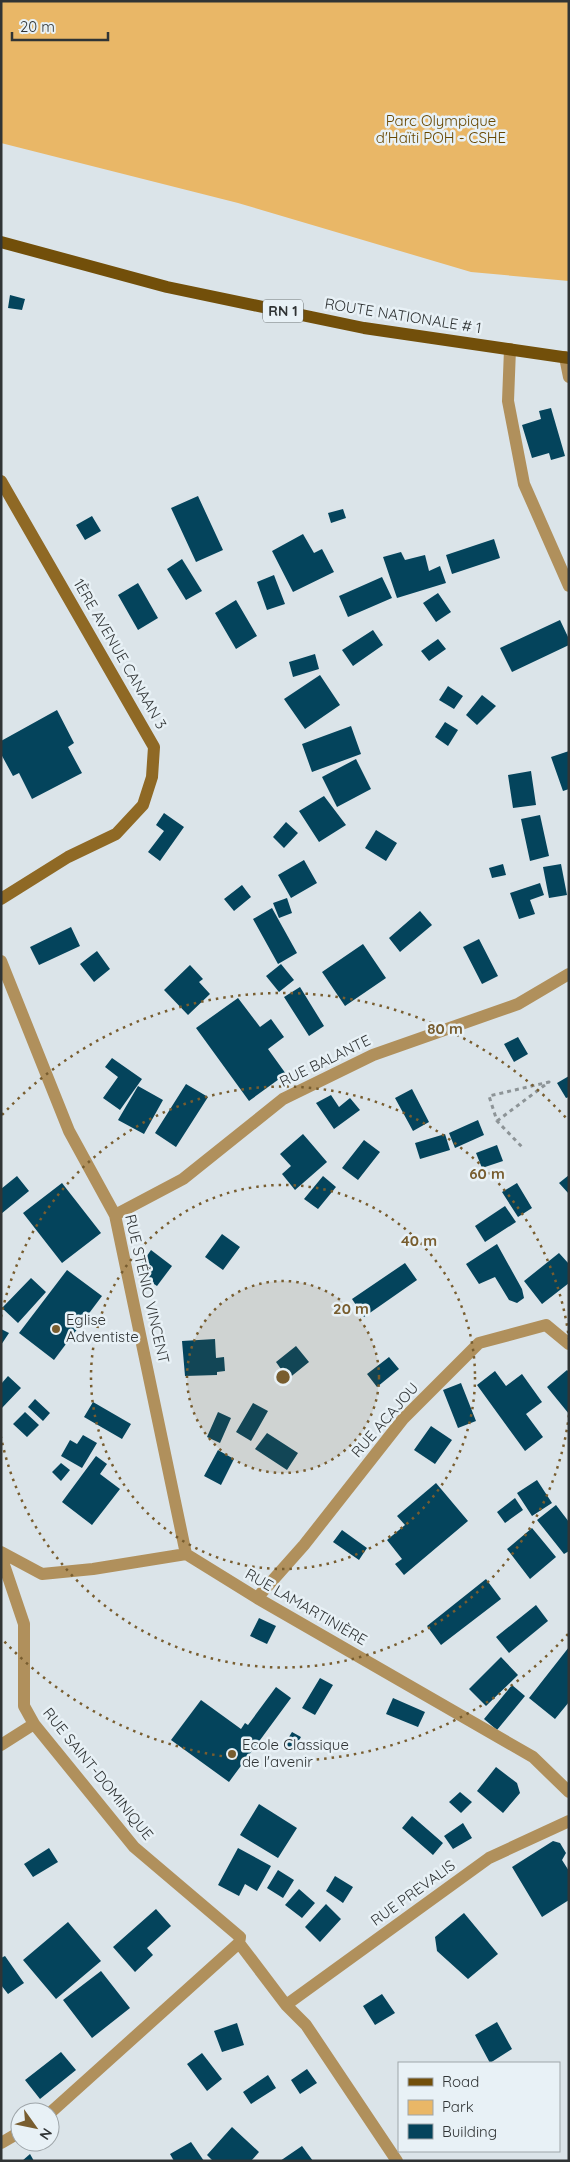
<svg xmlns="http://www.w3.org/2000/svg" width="570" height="2162" font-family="Quicksand,sans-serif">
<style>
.green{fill:#e9b767}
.building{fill:#04445c}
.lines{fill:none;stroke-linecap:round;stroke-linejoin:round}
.path{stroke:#8d9497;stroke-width:3;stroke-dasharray:4 4;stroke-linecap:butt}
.street{stroke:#b0905c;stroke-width:12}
.secondary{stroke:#8f6925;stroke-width:12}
.primary{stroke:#724f0a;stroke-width:12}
.ring{fill:none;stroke:#785d2f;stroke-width:2.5;stroke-dasharray:2.5 5}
.poi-dot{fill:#785d2f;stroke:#e8f1f6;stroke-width:2}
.labels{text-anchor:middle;stroke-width:5;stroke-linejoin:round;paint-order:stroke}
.shield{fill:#e8f1f6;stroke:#676d6f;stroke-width:1}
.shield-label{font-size:14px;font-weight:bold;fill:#303435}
.park-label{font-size:15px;fill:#684700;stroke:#e8f1f6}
.street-label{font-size:15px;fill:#303435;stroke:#e8f1f6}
.poi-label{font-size:15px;fill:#303435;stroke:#e8f1f6;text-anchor:start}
.centre{fill:#785d2f;stroke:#e8f1f6;stroke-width:2.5}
.ring-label{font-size:15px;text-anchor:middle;font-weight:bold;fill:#785d2f;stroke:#e8f1f6;stroke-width:5;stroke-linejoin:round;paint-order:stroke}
</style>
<rect width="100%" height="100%" fill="#dbe4e9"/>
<path class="green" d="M1,1H569V281L471,272L238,203L1,143Z"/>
<path class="building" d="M10,295L25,299L22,310L8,308Z
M551,408L565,456L551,460L549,453L532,458L522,425L541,419L539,411Z
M198,496L223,550L196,562L171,508Z
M343,509L346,518L331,523L328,513Z
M92,516L101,531L85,540L76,525Z
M303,534L314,553L322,549L334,572L293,592L272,551Z
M494,539L500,558L452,574L446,555Z
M401,552L405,560L425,555L429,571L440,566L446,583L397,598L383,557Z
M182,559L202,591L186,600L167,569Z
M274,575L285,604L267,610L257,582Z
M382,577L392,598L348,617L339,596Z
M138,583L158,618L138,630L118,595Z
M438,593L451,612L436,622L423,603Z
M236,600L257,636L236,649L215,613Z
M560,620L569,639V645L512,672L500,648Z
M373,630L383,645L353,666L342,650Z
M438,639L446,649L429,661L421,651Z
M315,654L319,669L293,677L289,662Z
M320,675L340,705L305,729L284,699Z
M448,686L463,696L454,709L439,700Z
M482,695L496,706L477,725L466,715Z
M57,710L74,743L68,747L82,773L32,799L19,773L13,776L1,754V741Z
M445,722L458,730L448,746L435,737Z
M351,726L361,754L312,772L302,744Z
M569,751V789L563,791L551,757Z
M356,759L371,789L337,807L322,777Z
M531,771L536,805L513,808L508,775Z
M324,796L346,825L319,842L299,811Z
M164,813L184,827L160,861L148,852L164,831L156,825Z
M540,815L549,856L530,861L521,819Z
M286,822L298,833L284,848L273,837Z
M376,830L397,843L386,861L365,848Z
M304,860L317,883L291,898L278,875Z
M503,864L506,875L492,878L489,868Z
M561,864L567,895L549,898L543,867Z
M540,883L544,895L530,900L535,914L519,919L510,893Z
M242,885L251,897L234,911L224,899Z
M287,898L292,913L279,918L273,903Z
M272,908L297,953L278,964L253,919Z
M420,911L432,925L400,952L389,938Z
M71,927L80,946L39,965L30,947Z
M479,939L498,976L482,984L463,947Z
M363,944L386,978L345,1006L322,972Z
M97,951L110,969L94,982L80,964Z
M281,964L294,980L279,992L266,976Z
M190,965L203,979L199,982L210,994L188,1015L164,990Z
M300,987L324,1026L309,1036L284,997Z
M238,998L260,1027L271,1019L284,1037L268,1049L286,1074L249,1101L196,1028Z
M518,1037L528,1054L514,1062L504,1044Z
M112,1058L142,1079L120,1110L103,1098L118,1077L105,1067Z
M569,1076V1097L566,1098L557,1083Z
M186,1084L208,1097L176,1147L155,1133Z
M138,1086L163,1100L144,1134L118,1120Z
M412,1089L429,1122L413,1131L395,1098Z
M331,1095L339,1107L350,1098L360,1110L334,1129L316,1103Z
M478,1120L484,1135L455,1148L449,1133Z
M303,1134L327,1162L295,1190L282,1174L291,1166L280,1154Z
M445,1134L450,1150L420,1159L415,1143Z
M364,1140L380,1152L358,1180L342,1168Z
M497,1145L503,1161L482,1168L476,1153Z
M569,1175V1194L559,1183Z
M17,1176L29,1191L1,1214V1189Z
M323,1176L336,1187L318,1209L304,1199Z
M62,1183L101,1233L62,1263L23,1213Z
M517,1183L532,1208L518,1217L502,1192Z
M505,1206L516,1222L485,1242L475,1226Z
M222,1234L240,1247L223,1270L205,1257Z
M497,1244L522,1289L524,1298L517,1303L509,1300L495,1277L479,1284L466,1264Z
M151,1250L172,1266L157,1286L136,1272Z
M559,1253L569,1264V1283L542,1304L524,1281Z
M405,1263L417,1280L364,1317L352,1299Z
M67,1270L102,1296L54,1360L19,1333Z
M31,1278L46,1292L18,1323L2,1308Z
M1,1329L9,1333L1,1345Z
M215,1339L216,1358L224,1357L225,1371L217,1372V1375L185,1376L182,1341Z
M296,1346L309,1362L288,1379L276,1362Z
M389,1357L399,1369L377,1387L367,1374Z
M567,1370L569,1372V1414L547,1387Z
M495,1371L506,1386L522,1374L542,1402L526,1414L543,1437L525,1451L477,1385Z
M8,1376L21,1388L1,1409V1384Z
M461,1383L476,1421L458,1428L443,1390Z
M35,1399L50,1413L43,1421L28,1407Z
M93,1402L131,1424L122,1439L84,1417Z
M253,1403L268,1411L251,1441L236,1432Z
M25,1412L39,1425L27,1437L13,1424Z
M218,1412L231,1418L220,1443L207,1437Z
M431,1426L452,1440L435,1464L414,1450Z
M267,1433L298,1453L287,1470L255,1449Z
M83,1435L97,1443L82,1468L61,1456L70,1440L77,1444Z
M218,1450L234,1459L221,1485L204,1476Z
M96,1456L107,1464L100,1474L120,1489L92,1525L62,1502Z
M61,1463L70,1470L61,1481L52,1472Z
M537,1480L552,1503L532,1516L517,1493Z
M436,1483L468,1521L404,1575L395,1564L402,1559L387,1540L405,1525L397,1516Z
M515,1498L523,1510L505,1523L497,1512Z
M556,1505L569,1522V1551L564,1554L537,1520Z
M532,1528L556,1557L530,1579L507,1549Z
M342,1530L367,1548L359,1560L333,1542Z
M486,1579L501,1599L441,1645L427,1626Z
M536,1605L548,1621L509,1653L496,1637Z
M259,1618L276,1626L267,1644L250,1636Z
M569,1647V1702L555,1719L529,1698Z
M501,1657L518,1675L486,1706L469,1689Z
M320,1678L333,1685L315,1715L302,1708Z
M512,1685L525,1696L497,1730L484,1719Z
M276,1687L291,1698L229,1782L171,1740L201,1700L241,1729L245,1723L248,1725Z
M393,1698L425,1712L418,1727L386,1714Z
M292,1732L301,1737L293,1751L284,1745Z
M496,1767L517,1783L520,1793L503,1813L477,1791Z
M460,1792L472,1802L461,1813L449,1802Z
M259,1804L297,1828L278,1858L240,1835Z
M412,1816L443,1843L433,1855L402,1828Z
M463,1823L472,1838L453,1849L444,1836Z
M553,1841L560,1843L566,1853L562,1860L569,1871V1900L542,1917L512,1867Z
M49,1848L58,1862L33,1877L24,1864Z
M238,1848L271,1866L257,1891L245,1884L239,1896L218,1885Z
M278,1870L294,1880L283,1898L267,1888Z
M335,1876L353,1887L343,1903L326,1891Z
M299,1889L315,1903L302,1918L285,1905Z
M326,1904L341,1919L320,1942L305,1927Z
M156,1909L171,1926L147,1948L153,1955L135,1972L113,1947Z
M464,1913L498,1954L468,1979L437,1951L435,1937Z
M68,1922L101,1961L56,1999L23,1960Z
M5,1956L24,1983L8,1994L1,1985V1958Z
M101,1971L130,2008L92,2038L63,2000Z
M382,1994L395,2013L375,2025L363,2006Z
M497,2022L512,2049L490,2063L475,2035Z
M237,2023L244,2045L222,2052L214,2031Z
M61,2052L76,2070L40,2099L25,2080Z
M202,2053L222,2079L207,2091L187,2064Z
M307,2069L317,2083L300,2094L291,2080Z
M268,2075L276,2088L251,2104L243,2092Z
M232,2127L259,2152L251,2161H213L207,2155Z
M191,2142L204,2161H174L170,2154Z
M302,2146L313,2161H280Z
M30,2154L34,2161H22Z"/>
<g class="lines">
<path class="path" d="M497,1121L549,1082L489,1096L497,1121L523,1148"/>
<path class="street" d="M510,349L508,401L524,484L569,586
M565,357L569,377
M1,961L69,1131L115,1215L186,1554
M115,1215L183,1179L283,1099L373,1055L518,1004L569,974
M1,1552L42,1574L93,1569L186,1554L257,1598L533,1757L569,1792
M1,1556L24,1624V1706L34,1724L134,1847L240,1937L239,1943L286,2005L306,2025L397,2161
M257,1598L304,1545L403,1419L479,1343L546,1325L569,1344
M1,1745L34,1724
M286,2005L489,1858L569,1821
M50,2113L239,1943
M1,2143L20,2132"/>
<path class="secondary" d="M1,481L154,747L152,777L143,805L116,834L68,857L1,899"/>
<path class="primary" d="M1,242L167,287L364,328L569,358"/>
</g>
<circle cx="283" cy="1377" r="96" fill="#785d2f" fill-opacity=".12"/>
<g class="ring">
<circle cx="283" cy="1377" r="96"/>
<circle cx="283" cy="1377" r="192"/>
<path d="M569 1415A288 288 0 0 1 1 1437M1 1317A288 288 0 0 1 569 1339"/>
<path d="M568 1634A384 384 0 0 1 2 1639M2 1115A384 384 0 0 1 568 1120"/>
</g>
<g class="poi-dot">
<circle cx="56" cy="1329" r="5"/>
<circle cx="232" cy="1754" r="5"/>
</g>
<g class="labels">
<rect class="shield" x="263" y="299.5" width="40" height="23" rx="4"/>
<g class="shield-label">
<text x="283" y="316">RN 1</text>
</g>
<g class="park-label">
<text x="441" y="126">Parc Olympique<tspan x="441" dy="17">d'Haïti POH - CSHE</tspan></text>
</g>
<g class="street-label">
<text transform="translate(403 316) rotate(9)" y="5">ROUTE NATIONALE # 1</text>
<text transform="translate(120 654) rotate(60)" y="5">1ÈRE AVENUE CANAAN 3</text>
<text transform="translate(325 1061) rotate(-26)" y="5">RUE BALANTE</text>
<text transform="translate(147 1289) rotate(77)" y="5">RUE STÉNIO VINCENT</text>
<text transform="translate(385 1420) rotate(-49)" y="5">RUE ACAJOU</text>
<text transform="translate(306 1607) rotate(30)" y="5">RUE LAMARTINIÈRE</text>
<text transform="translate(98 1774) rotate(51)" y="5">RUE SAINT-DOMINIQUE</text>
<text transform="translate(413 1893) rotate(-36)" y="5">RUE PREVALIS</text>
</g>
<g class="poi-label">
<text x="66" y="1325">Eglise<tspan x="66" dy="17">Adventiste</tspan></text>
<text x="242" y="1750">Ecole Classique<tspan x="242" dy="17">de l'avenir</tspan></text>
</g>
</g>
<circle cx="283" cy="1377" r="8" class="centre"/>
<g class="ring-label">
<text x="445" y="1034">80 m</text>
<text x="487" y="1179">60 m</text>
<text x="419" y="1246">40 m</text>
<text x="351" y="1314">20 m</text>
</g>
<rect width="570" height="2162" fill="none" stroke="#303435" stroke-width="5"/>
<rect x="398" y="2062" width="162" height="90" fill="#e8f1f6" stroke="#9ea5a9"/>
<rect x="408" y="2078" width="25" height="8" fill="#724f0a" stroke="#9ea5a9"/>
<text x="442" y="2087" font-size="15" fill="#303435">Road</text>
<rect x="408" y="2100" width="25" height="15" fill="#e9b767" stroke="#9ea5a9"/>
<text x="442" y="2112" font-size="15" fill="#303435">Park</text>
<rect x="408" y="2124" width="25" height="15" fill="#04445c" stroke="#9ea5a9"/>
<text x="442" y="2137" font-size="15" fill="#303435">Building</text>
<g transform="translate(35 2127) rotate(123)"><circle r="24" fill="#e8f1f6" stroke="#9ea5a9"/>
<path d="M0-4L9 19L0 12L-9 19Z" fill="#785d2f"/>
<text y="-8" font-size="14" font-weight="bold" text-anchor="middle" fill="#303435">N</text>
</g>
<path d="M12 32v8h96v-8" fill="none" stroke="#303435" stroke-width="2.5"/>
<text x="20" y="32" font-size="15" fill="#303435" stroke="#e8f1f6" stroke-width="4" paint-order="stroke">20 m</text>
</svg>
